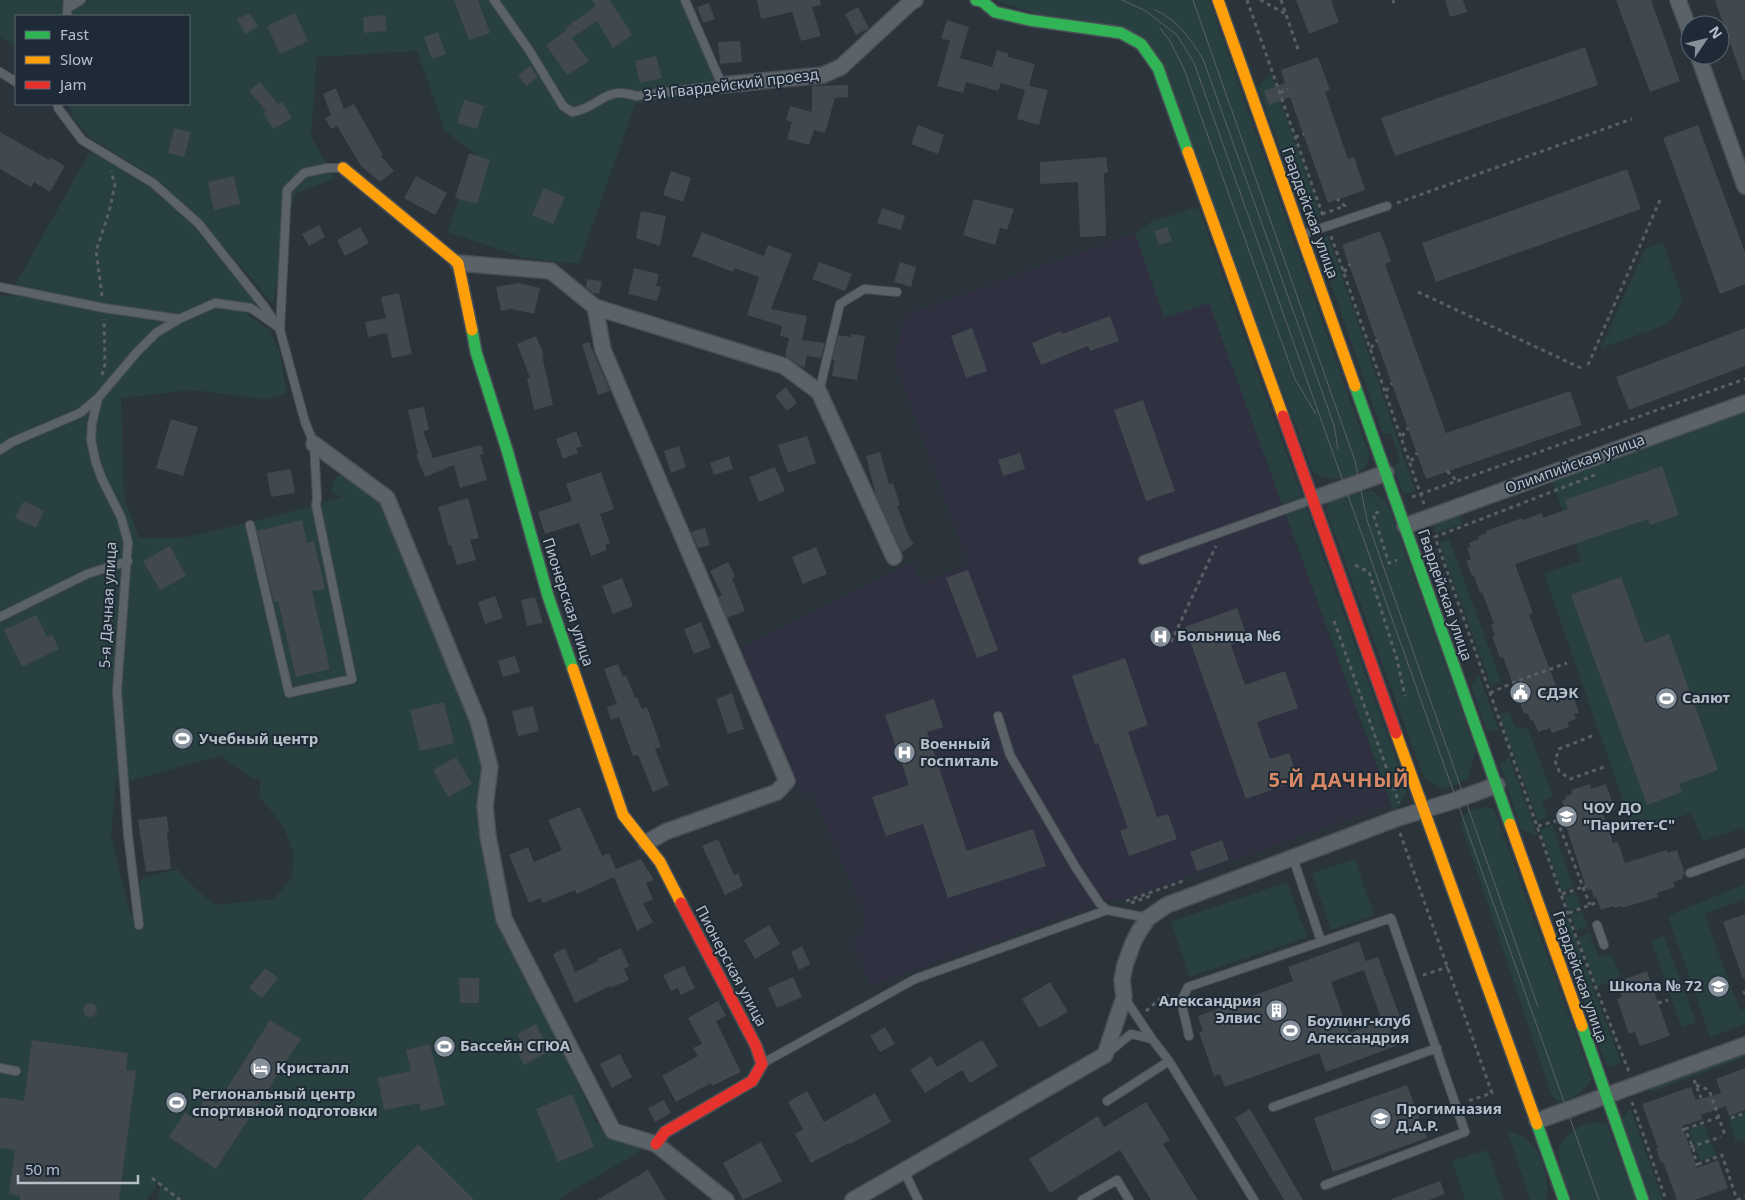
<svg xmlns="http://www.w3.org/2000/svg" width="1745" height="1200" font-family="'Noto Sans',sans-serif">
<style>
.medical{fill:#303140}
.green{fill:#284040;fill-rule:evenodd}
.building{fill:#41484e;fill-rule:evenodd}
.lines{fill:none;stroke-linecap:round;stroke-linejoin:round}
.lane-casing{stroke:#494f55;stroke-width:10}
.street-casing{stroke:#494f55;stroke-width:18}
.fast-casing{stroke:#494f55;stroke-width:14}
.slow-casing{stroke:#494f55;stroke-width:14}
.jam-casing{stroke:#494f55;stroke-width:14}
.path{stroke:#596065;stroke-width:3;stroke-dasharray:4 4;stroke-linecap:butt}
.lane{stroke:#5b6268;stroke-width:8}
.street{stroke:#5b6268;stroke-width:15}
.fast{stroke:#30b455;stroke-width:11}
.slow{stroke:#ff9f0a;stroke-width:11}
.jam{stroke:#e5322d;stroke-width:11}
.tram{stroke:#5a6066;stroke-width:1}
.labels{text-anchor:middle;stroke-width:4;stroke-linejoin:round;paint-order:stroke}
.street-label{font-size:15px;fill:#b6c0cb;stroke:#1e2b36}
.poi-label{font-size:15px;font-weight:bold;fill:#b6c0cb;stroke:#1e2b36;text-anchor:start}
.district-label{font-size:20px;font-weight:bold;letter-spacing:1px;fill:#d88864;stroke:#1e2b36}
</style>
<rect width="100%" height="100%" fill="#2b333b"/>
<path class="medical" d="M1135,233L1164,317L1209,303L1390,804L1118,902L1113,899L870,986L853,942L867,920L813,795L800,792L740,648L912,562L921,583L969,565L895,363L903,316Z"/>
<path class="green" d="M0,0H690L724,92L635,104L579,264L524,258L447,232L476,154L445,131L417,51L317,57L311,137L335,178L294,195L273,304L201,220L155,178L89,137L73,117L68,104H189V16H16V46L0,37Z
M995,0H1209L1369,454C1368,460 1367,465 1363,469C1351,480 1325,482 1313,472L1151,45L1051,19Z
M1271,74L1321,216L1306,219L1258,88L1263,81Z
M94,152L151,188L195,227L254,301L249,316L269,329L280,352L287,394L265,399L192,390L121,398L124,497L139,538H182L246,523L316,505L342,497L331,492L334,481L338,475L348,476L370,487L379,502L430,613L474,725L483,781L480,836L499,924L508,946L545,1012L595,1121L615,1138L645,1148L557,1200H158L160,1181L147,1200H0V295L9,296L89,153ZM220,756L253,779L260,778V797L284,827L293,853L292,878L274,899L214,905L191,884L177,869L142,878L131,917L111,836L116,779L133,780Z
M1194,208L1199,209L1407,789L1400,805L1394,812L1209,303L1164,318L1135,233L1151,222Z
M1328,235L1415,490L1410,494L1403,493L1394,468L1400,460L1391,433L1383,434L1316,241Z
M1663,243L1683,300L1674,316L1663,326L1601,348L1645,249Z
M1745,410V829L1742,828L1703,841L1691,813L1634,832L1544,574L1581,561L1552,481Z
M1372,491L1381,497L1388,504L1476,751L1467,779L1456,785L1443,789L1424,778L1326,510L1330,500L1351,494Z
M1459,515L1462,524L1436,533L1433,524Z
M1428,533L1444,577L1431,574L1423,548Z
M1449,539L1501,681L1491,685L1439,543Z
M1479,675L1499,731L1487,730L1471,685Z
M1509,712L1515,727L1528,729L1553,796L1542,801L1548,817L1538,821L1499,715Z
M1509,757L1538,836L1521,829L1500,765Z
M1485,807L1494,809L1592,1079C1585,1092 1573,1099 1559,1102L1552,1096L1461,824C1462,811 1472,809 1485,807Z
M1552,825L1573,887L1562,891L1540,830Z
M1355,859L1374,915L1331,930L1312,873Z
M1287,882L1307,937L1190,977L1171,922Z
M1745,884V899L1704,914L1740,1010L1745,1009V1024L1710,1037L1668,916Z
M1576,892L1581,907L1569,911L1564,896Z
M1582,911L1588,927L1576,931L1571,915Z
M1566,912L1621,1063L1607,1067L1556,923Z
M1589,933L1599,958L1611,954L1621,977L1597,987L1578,938Z
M1664,936L1696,1022L1682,1028L1651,941Z
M1745,1050V1057L1649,1093L1652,1083Z
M1630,1108L1663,1200H1651L1622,1119Z
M1745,1114V1139L1736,1142L1729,1120Z
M1594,1122L1607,1125L1636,1200H1572C1565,1178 1547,1150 1570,1133C1577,1127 1584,1123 1594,1122Z
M1704,1124L1716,1156L1700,1161L1689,1130Z
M1507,1129C1518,1134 1529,1139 1536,1150C1544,1161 1550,1187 1546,1200H1530Z
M1487,1150L1504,1200H1465L1452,1161Z"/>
<path class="building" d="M454,0H478L490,33L469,40Z
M592,0H610L632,35L613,48L597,21L572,38L589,61L567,75L546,45L567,30L565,28L596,6Z
M757,0H820L821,5L812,7L821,36L801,41L792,12L761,19Z
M1296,0H1331L1339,22L1309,34Z
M1445,0H1463L1467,12L1450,17Z
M1616,0H1651L1680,81L1650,92Z
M1715,0H1745V80H1743Z
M709,3L715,19L703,23L697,7Z
M858,7L869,28L856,35L845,14Z
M250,13L258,27L245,34L237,19Z
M295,13L308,41L280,54L267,26Z
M385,15L387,31L364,33L363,17Z
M947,20L969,27L960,58L992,67L997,50L1009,54L1008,57L1035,64L1029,86L1048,90L1039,125L1017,119L1025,90L1001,83L998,91L966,82L963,93L937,86L950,41L941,38Z
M438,32L446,54L432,59L424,37Z
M740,41L742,62L720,64L718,42Z
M1585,47L1598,85L1395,156L1381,118Z
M656,56L662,78L640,83L635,61Z
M1318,57L1330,90L1325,92L1348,159L1354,157L1365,190L1328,203L1290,97L1269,105L1264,91L1285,83L1281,70Z
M530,66L538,77L526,86L518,75Z
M260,82L278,104L282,101L292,118L273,129L263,112L266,111L249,91Z
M848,85V97L835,98L825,133L814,130L809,145L787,139L792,122L786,120L790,106L812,112V86Z
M336,88L344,109L354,104L383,155L381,156L394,171L380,182L361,166L337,126L331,129L325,118L331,115L323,94Z
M464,100L484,106L477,129L457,123Z
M918,125L944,135L938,154L911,144Z
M1698,125L1745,252V284L1720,294L1663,138Z
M174,128L191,132L184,157L168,153Z
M0,132L49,160L50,157L65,166L50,192L34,182L31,187L0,169Z
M469,153L490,160L477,204L455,198Z
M1106,157L1108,172L1104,173L1106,236L1080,237L1078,182L1040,184V162Z
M1627,169L1641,209L1436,282L1422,243Z
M671,171L691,178L683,202L663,195Z
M234,176L240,204L214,210L208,182Z
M416,176L447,193L435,215L404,198Z
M544,188L565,197L553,224L532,215Z
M974,199L1014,209L1007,230L1000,228L995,245L963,235Z
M882,208L905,216L901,230L877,223Z
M641,211L666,216L660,246L636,238Z
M319,225L325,237L309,246L302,234Z
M360,227L369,243L345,256L337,240Z
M1167,227L1172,241L1159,245L1154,231Z
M1380,231L1391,261L1385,264L1446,433L1570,391L1582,425L1426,479L1342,245Z
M702,232L764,256L768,245L792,254L771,309L807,316L802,340L825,343L821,358L807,356L804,368L785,356L789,338L780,336L782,326L747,315L759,277L735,268L733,272L692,256Z
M819,262L852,274L845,291L812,279Z
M900,262L916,267L911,287L894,282Z
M634,268L659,274L656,286L661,287L657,301L628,294Z
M587,279L602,281L599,294L593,293L586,287Z
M519,283L540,288L534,314L511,309L501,311L496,287Z
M399,293L412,354L392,358L387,333L368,337L365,322L386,318L381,297Z
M1110,316L1119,341L1090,351L1088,346L1041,365L1032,343L1061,331L1062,334Z
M972,328L987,371L966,378L951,336Z
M1745,328V366L1629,410L1616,377Z
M851,334L865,336L857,380L832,376L834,360H832L838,335L851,337Z
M536,336L544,355H542L553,405L534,410L527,378H530L517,344Z
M589,342L610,391L598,395L582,344Z
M786,387L797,403L787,411L775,396Z
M1143,400L1175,491L1146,501L1114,410Z
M424,407L429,430L423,431L433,458L481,445L484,454L480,455L487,480L460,488L454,465L425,477L416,455L418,454L408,410Z
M171,419L198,427L183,476L156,468Z
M576,431L582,446L576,448L578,453L563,459L556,439Z
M807,436L816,463L788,473L778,445Z
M679,446L686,467L671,473L664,451Z
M880,452L889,484L893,483L900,505L897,506L909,537L914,544L902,552L876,496L866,456Z
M1020,453L1025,469L1003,476L998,460Z
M729,456L733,469L714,475L710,463Z
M1662,466L1679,515L1650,525L1648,519L1515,564L1533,613L1529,615L1560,696L1572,692L1579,713L1574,714L1576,719L1568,722L1569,727L1552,733L1550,728L1538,732L1533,720L1531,721L1527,713L1524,714L1503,657L1500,658L1492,636L1495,635L1491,625L1494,624L1482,592L1480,593L1474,576H1472L1466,561L1471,559L1467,548L1470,547L1469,543L1479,539L1478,536L1487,533L1486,531L1522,518L1523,520L1542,513L1543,518L1568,509L1565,500Z
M775,467L785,491L759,502L749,477Z
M291,469L295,493L271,497L267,473Z
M601,472L614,509L600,514L610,543L605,545L607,550L591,556L579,523L545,534L538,512L572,501L566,484Z
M468,498L479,538L470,540L476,560L457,565L451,545L449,546L438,507Z
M24,501L44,511L36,528L15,518Z
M302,520L307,543L314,541L325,589L312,591L330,669L296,677L278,601L274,602L257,531Z
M705,528L710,545L698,548L691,532Z
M170,546L186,576L160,590L143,561Z
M816,547L827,574L803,584L792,557Z
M728,562L735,576L732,578L745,611L727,618L718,597L722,595L710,571Z
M968,570L998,650L977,658L946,578Z
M1621,577L1645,643L1669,634L1718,770L1679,784L1682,792L1647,805L1571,595Z
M622,578L633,606L613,614L602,586Z
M495,596L503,618L485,624L478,602Z
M535,597L543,623L527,626L521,600Z
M1237,608L1248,639L1231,645L1245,685L1285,671L1298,708L1257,722L1270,759L1289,753L1299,780L1246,799L1185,627Z
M36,615L47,637L52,634L59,649L22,667L4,630Z
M701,622L711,647L694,654L684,629Z
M515,656L520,672L503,677L498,661Z
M1125,658L1148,725L1128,732L1157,817L1168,814L1177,839L1129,856L1120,831L1128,828L1098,743L1095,744L1072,676Z
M618,664L623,677L626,675L635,698L637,697L642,709L647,707L661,747L655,749L669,785L653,792L638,755L633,756L619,717L611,720L607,707L617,704L604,669Z
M732,693L744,729L728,734L716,699Z
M934,699L943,727L927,732L967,851L1033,829L1046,866L948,898L923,824L886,836L872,797L909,785L885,715Z
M444,702L454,743L420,751L410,710Z
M533,706L539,731L518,736L512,711Z
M456,757L472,784L448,797L433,770Z
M1590,784L1591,789L1606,784L1615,810L1603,814L1613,843L1618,842L1625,863L1667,850L1668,853L1677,850L1685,874L1682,875L1683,879L1673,882L1675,887L1657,893L1658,897L1622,908L1621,906L1614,908L1613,906L1601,910L1596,897L1594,898L1591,889L1587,890L1562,814L1566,813L1562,801L1566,799L1565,797L1572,794L1571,790Z
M580,807L602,856L609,853L616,869L641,859L654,880L646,883L653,899L643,904L653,922L637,931L614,877L577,894L575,890L543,903L540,898L529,903L509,855L528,847L534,862L562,850L548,820Z
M167,816L169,833H167L171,869L146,872L138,820Z
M718,839L734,875L738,873L743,886L725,895L702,846Z
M1222,840L1229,860L1197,871L1190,852Z
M1745,914V978L1743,979L1723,922Z
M769,925L780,944L755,959L744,940Z
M1359,941L1366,961L1378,957L1402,1022L1389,1026L1396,1046L1326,1072L1319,1053L1225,1087L1220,1074L1214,1076L1199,1032L1203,1031L1198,1016L1293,981L1288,967ZM1364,970L1382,1021L1349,1033L1331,982Z
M802,946L810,964L799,970L791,952Z
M565,948L575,972L598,961L597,959L621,948L629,966L624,969L629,980L610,988V986L575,1003L553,954Z
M684,966L695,988L681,995L678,988L671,991L663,975Z
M265,968L278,978L262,998L249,988Z
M1647,971L1670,1036L1640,1046L1635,1032L1629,1034L1617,999L1622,997L1616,982Z
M793,977L802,997L777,1008L768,988Z
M459,978H479V1003H460Z
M1050,982L1068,1012L1039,1028L1022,999Z
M718,1001L726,1016L716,1021L741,1072L712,1086L711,1083L676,1102L662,1076L698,1056L693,1048L702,1044L688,1018Z
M83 1010a7 7 0 1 1 14 0a7 7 0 1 1-14 0Z
M270,1020L301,1039L216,1169L169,1137L185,1112L193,1118L206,1097L217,1104Z
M536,1024L550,1051L524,1065L515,1048L523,1044L517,1034Z
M885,1027L895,1044L880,1052L870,1036Z
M32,1040L128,1053L126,1070L136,1071L119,1200H20V1196L9,1194L15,1150L0,1148V1097L24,1101Z
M982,1040L998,1066L970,1083L962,1070L925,1093L910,1070L931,1056L937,1067Z
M430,1044L445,1105L421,1111L419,1103L384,1110L378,1078L411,1071L406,1050Z
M620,1054L632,1077L612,1088L600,1064Z
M1745,1068V1110L1729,1116L1726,1106L1701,1115L1703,1119L1682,1126L1697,1168L1718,1160L1728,1188L1695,1200H1677L1663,1162L1661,1163L1656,1149L1658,1148L1642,1104L1691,1087L1696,1100L1721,1093L1716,1079Z
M1407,1085L1427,1138L1333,1172L1314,1118Z
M807,1091L824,1122L875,1093L891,1122L850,1144L849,1143L811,1163L795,1134L803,1129L788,1102Z
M572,1094L594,1147L558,1162L536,1109Z
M664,1100L671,1113L655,1122L648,1108Z
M1146,1102L1170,1140L1163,1144L1198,1200H1151L1120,1150L1050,1193L1029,1159L1098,1116L1104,1127Z
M1250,1109L1303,1200H1284L1235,1118Z
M761,1142L782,1181L743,1200L723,1163Z
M418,1144L474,1200H362Z
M648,1170L666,1200H597Z
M1440,1181L1445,1194L1429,1200H1392V1199Z"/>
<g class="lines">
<defs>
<path id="lane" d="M494,0L529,50L563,106L572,112C600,108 604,85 636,96L722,85L685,0
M68,8L81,0
M67,16L68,0
M0,72L16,82
M58,104V108L82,140L153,183L199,224L264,306L280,330L305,422L314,444L317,498L316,505L352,679L289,693L250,525
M1304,234L1387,206
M0,287L104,308L179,319
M280,330L287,190L304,173L327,168H340
M819,392L840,304L864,289L897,292
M0,450L12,442L80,413L98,398
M1143,560L1311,500
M0,617L87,574L128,561
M998,716L1010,755L1076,868L1100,904L1107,910
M1293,858L1321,941
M1690,873L1745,853
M139,925L128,835L117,691L128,542L121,517L102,479L96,463L91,440L92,424L98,398L137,352L156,333L179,319L215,303L251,308L275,325
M1597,925L1604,945
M1124,997L1152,1039L1169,1061L1254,1200
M1189,1036L1181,1001L1188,987L1391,918L1465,1132L1325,1185
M1109,1052L1131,1034L1152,1039
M765,1062L915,979L1107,910L1148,918
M0,1068L16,1071
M1107,1101L1169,1061
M1273,1107L1437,1048
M904,1171L918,1200
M1082,1200L1117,1180L1129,1200"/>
<path id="street" d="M1678,0L1690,32
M1698,55L1745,186
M722,85L823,75L841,67L911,2L915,0
M458,263L551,271L595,307L784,366L819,392L894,557
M595,307L603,350L787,781L777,792L665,832L646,843
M314,444L387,498L478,721L490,767L485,806L488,836L504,919L613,1131L656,1144L726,1200
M1313,499L1386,473
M1405,526L1745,403
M1537,1121L1745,1045
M853,1200L1105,1055L1124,997L1122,980L1125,965L1133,943L1138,933L1148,918L1167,905L1395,819L1456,800L1497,785"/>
<path id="fast" d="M976,0L982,1L995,12L1029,20L1121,33L1141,44L1158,68L1188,152
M472,330L476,352L507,450L548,596L573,669
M1355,386L1510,824
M1582,1026L1643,1200
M1537,1124L1564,1200"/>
<path id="slow" d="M1218,0L1355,386
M1188,152L1283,416
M343,168L458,263L472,330
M573,669L623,815L660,862L681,903
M1396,733L1537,1124
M1510,824L1582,1026"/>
<path id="jam" d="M1283,416L1396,733
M656,1144L665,1132L752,1081L762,1064L756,1046L681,903"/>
</defs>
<use href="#lane" class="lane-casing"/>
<use href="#street" class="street-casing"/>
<use href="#fast" class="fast-casing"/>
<use href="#slow" class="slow-casing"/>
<use href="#jam" class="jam-casing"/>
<path class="path" d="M1247,0L1323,216
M1260,0L1286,14
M1281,0L1299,52
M1393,0L1394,3
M1280,93L1288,89
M1295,137L1304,134
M1397,203L1632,119
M1322,214L1345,206L1337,199
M1331,236L1424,504
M1344,272L1350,264
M1418,292L1581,368
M102,296L96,251L109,212L115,185L111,171
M1371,348L1377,340
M1588,365L1660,200
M102,375L105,364L104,319
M1386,391L1392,383
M1402,436L1408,428
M1411,461L1417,453
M1447,471L1456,480
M1595,475L1435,537L1575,934L1629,1072
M1412,497L1745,379
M1379,512L1373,514L1389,563L1397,560
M1355,565L1369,572L1397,659L1405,696
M1334,621L1399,803
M1171,642L1216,546
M1490,693L1517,681L1567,663
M1592,736L1559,749L1555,761L1559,771L1570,779L1604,767
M1557,820L1590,905
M1538,826L1562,819
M1400,833L1492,1093L1465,1102
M1562,894L1586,886
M1126,901L1186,880
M1131,903L1153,895
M1569,913L1598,902
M1423,975L1448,967
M1743,993L1745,992
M1658,1003L1668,1000
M1146,1011L1162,997L1171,994
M1694,1080L1701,1098
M1696,1085L1709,1090L1725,1135
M1632,1102L1666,1200
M1731,1118L1745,1113
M1685,1129L1719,1117
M1682,1130L1685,1129L1694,1150L1693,1153L1698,1164L1695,1165
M1690,1147L1721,1137
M1698,1164L1722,1155L1737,1200
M152,1178L180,1200
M1737,1200L1745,1197"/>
<use href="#lane" class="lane"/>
<use href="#street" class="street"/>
<use href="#fast" class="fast"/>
<use href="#slow" class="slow"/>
<use href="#jam" class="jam"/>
<path class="tram" d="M1122,0L1146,11L1177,35L1194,63L1599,1200
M1193,0L1355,461L1367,520L1538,1007
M1155,10C1177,19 1191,40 1203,59L1334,425L1338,449
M1160,28L1170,41L1184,69L1295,379L1316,414"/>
</g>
<defs>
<symbol id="hospital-disc" viewBox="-11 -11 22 22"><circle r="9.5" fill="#858f99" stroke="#1e2b36"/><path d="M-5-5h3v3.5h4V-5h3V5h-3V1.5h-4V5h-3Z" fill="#fff"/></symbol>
<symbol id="civic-disc" viewBox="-11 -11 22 22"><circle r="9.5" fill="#858f99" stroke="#1e2b36"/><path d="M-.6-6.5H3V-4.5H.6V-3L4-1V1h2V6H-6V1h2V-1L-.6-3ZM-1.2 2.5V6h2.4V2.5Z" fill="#fff"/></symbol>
<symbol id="stadium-disc" viewBox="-11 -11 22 22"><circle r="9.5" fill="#858f99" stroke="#1e2b36"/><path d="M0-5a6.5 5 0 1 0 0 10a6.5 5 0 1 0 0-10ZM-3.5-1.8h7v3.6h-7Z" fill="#fff"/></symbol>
<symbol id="school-disc" viewBox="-11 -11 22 22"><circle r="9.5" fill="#858f99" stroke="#1e2b36"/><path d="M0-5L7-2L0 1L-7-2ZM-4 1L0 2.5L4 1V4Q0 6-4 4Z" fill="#fff"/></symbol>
<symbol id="building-disc" viewBox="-11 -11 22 22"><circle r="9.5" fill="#858f99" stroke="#1e2b36"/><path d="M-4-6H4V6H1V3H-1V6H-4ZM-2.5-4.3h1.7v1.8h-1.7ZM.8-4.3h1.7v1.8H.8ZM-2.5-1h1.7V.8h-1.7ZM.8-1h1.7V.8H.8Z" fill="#fff"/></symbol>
<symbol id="hotel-disc" viewBox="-11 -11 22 22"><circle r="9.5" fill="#858f99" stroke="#1e2b36"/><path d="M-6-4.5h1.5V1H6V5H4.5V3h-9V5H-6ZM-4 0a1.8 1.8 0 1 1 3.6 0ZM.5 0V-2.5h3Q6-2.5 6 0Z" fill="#fff"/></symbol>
</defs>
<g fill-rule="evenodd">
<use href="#hospital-disc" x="1148" y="624" width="25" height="25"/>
<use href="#civic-disc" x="1508" y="680" width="25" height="25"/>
<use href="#stadium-disc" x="1654" y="686" width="25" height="25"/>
<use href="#stadium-disc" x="170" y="726" width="25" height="25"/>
<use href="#hospital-disc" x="892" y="740" width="25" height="25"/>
<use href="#school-disc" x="1554" y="804" width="25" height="25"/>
<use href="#school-disc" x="1706" y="974" width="25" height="25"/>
<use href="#building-disc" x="1264" y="998" width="25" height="25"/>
<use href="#stadium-disc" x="1278" y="1018" width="25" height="25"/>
<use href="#stadium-disc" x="432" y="1034" width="25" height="25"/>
<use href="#hotel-disc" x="248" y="1056" width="25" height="25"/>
<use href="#stadium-disc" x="164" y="1090" width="25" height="25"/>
<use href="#school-disc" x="1368" y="1106" width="25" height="25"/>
</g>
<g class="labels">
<g class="street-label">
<text transform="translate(731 85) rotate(-7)" y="5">3-й Гвардейский проезд</text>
<text transform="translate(1310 213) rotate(70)" y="5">Гвардейская улица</text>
<text transform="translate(1575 464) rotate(-20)" y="5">Олимпийская улица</text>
<text transform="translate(1445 595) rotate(71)" y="5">Гвардейская улица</text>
<text transform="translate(568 602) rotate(72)" y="5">Пионерская улица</text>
<text transform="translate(108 605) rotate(-87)" y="5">5-я Дачная улица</text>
<text transform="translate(731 966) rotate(62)" y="5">Пионерская улица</text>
<text transform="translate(1580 977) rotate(71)" y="5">Гвардейская улица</text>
</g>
<g class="poi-label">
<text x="1177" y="641">Больница №6</text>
<text x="1537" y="698">СДЭК</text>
<text x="1682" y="703">Салют</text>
<text x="199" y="744">Учебный центр</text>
<text x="920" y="749">Военный<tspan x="920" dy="17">госпиталь</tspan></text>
<text x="1583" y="813">ЧОУ ДО<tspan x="1583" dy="17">"Паритет-С"</tspan></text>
<text x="1702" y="991" text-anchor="end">Школа № 72</text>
<text x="1261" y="1006" text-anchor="end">Александрия<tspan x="1261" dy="17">Элвис</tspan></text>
<text x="1307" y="1026">Боулинг-клуб<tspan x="1307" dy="17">Александрия</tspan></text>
<text x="460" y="1051">Бассейн СГЮА</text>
<text x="276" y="1073">Кристалл</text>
<text x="192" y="1099">Региональный центр<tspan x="192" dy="17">спортивной подготовки</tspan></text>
<text x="1396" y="1114">Прогимназия<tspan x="1396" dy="17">Д.А.Р.</tspan></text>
</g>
<g class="district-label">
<text x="1339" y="787">5-Й ДАЧНЫЙ</text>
</g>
</g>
<rect x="15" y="15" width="175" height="90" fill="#1e2b36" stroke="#5b6772"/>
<rect x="25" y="31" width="25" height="8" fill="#30b455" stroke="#5b6772"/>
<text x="60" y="40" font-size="15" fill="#b6c0cb">Fast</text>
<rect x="25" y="56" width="25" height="8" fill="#ff9f0a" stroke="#5b6772"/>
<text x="60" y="65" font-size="15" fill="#b6c0cb">Slow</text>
<rect x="25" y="81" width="25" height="8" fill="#e5322d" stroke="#5b6772"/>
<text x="60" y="90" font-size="15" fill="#b6c0cb">Jam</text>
<g transform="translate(1705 40) rotate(55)"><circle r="24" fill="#1e2b36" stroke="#5b6772"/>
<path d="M0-4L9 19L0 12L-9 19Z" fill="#858f99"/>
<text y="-8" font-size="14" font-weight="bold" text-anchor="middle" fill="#b6c0cb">N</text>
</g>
<path d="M18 1175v8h120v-8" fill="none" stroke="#b6c0cb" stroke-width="2.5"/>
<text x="25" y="1175" font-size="15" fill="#b6c0cb" stroke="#1e2b36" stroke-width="4" paint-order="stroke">50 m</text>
</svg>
